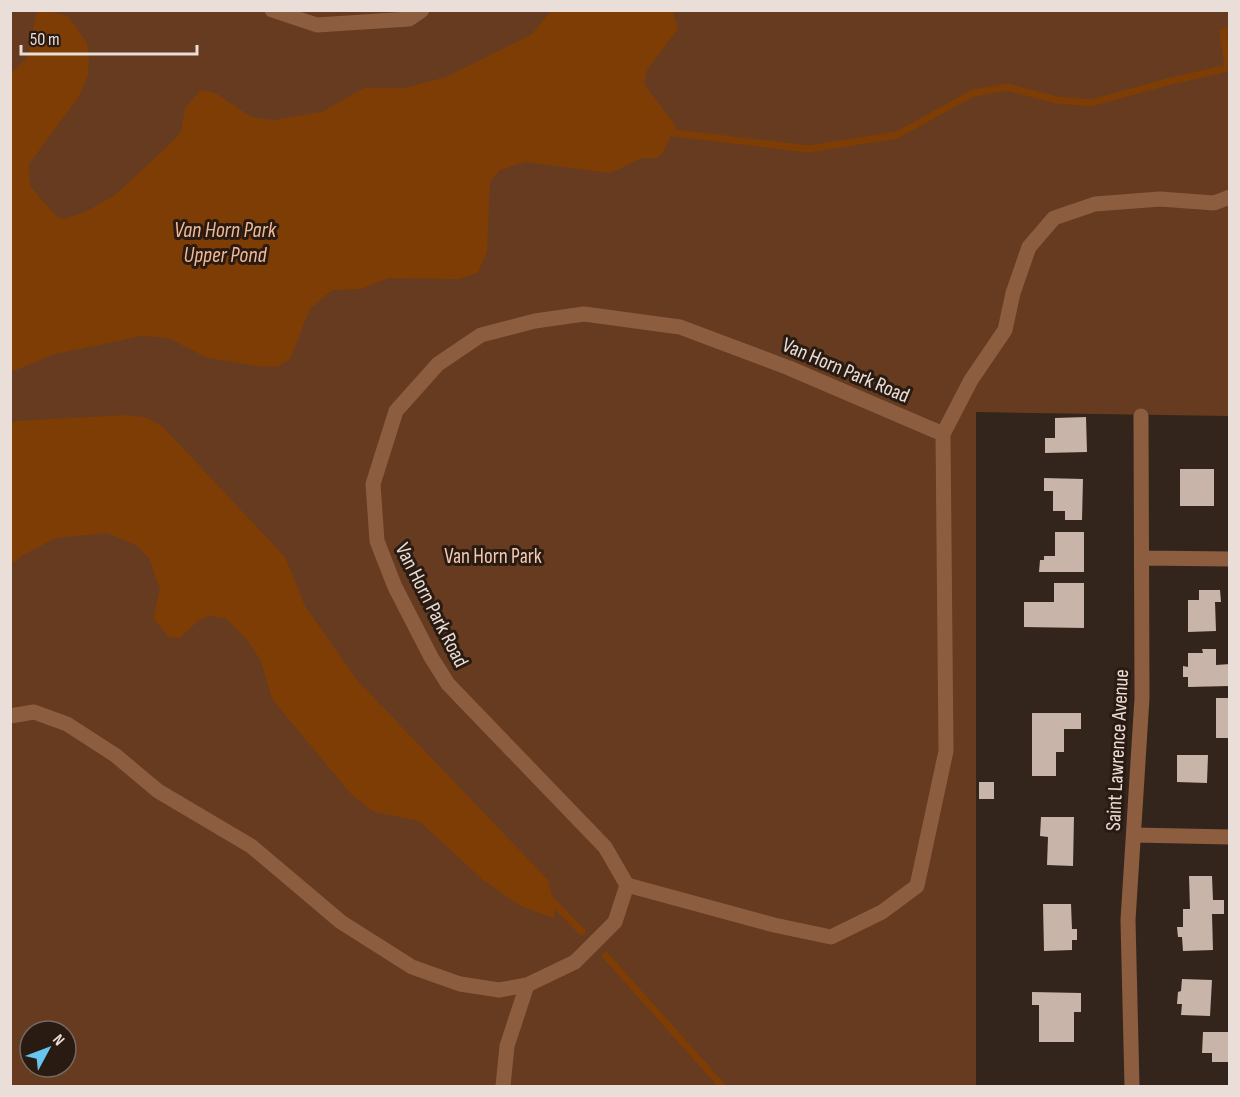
<svg xmlns="http://www.w3.org/2000/svg" width="1240" height="1097" font-family="'Sofia Sans Condensed',sans-serif">
<style>
.green{fill:#663b1f;fill-rule:evenodd}
.water{fill:#7f3d06}
.lines{fill:none;stroke-linecap:round;stroke-linejoin:round}
.stream{stroke:#7f3d06;stroke-width:7}
.building{fill:#c8b4a8}
.minor{stroke:#8d5d40;stroke-width:15}
.labels{text-anchor:middle;stroke-width:6;stroke-linejoin:round;paint-order:stroke}
.street-label{font-size:21px;fill:#e9ded8;stroke:#2a1b12}
.park-label{font-size:21px;fill:#f3cbb4;stroke:#2a1b12}
.water-label{font-size:22px;font-style:italic;fill:#f3b895;stroke:#2a1b12}
</style>
<rect width="100%" height="100%" fill="#34251c"/>
<path class="green" d="M10,11H1229V416L976,412V1086H11ZM30,1031H66V1067H30Z"/>
<path class="water" d="M37,11H49L68,16L87,43L89,57L88,75L80,95L29,164L30,186L58,218L65,219L85,212L115,195L172,142L181,131L185,108L201,90L215,93L251,117L273,120L322,112L364,88H404L446,77L531,35L551,11H673L678,29L647,70L644,84L676,126L662,154L656,158H642L610,173L526,162L500,170L490,182L487,251L478,273L458,279L389,278L361,289L332,290L310,309L290,359L279,366L264,367L208,358L168,338L142,336L55,354L11,372V73L27,58Z
M127,415L148,418L163,427L285,557L305,606L356,679L548,880L555,908L553,918L519,905L483,880L419,821L374,812L351,794L272,699L261,661L248,641L227,619L211,616L199,620L180,638L169,637L153,618L160,589L149,558L136,545L107,533L56,538L25,554L11,564V423L16,421Z"/>
<g class="lines">
<path class="stream" d="M666,132L809,149L897,135L973,93L1007,87L1056,100L1091,103L1167,82L1228,68L1223,32L1230,30
M548,897L582,932
M606,956L722,1086"/>
</g>
<path class="building" d="M1086,417L1087,452L1045,453V438H1055V418Z
M1180,469H1214V506H1180Z
M1044,478L1083,479L1082,520H1065V511H1053V491H1044Z
M1055,532H1084V572H1039L1040,560H1044V556H1055Z
M1054,583H1084V628L1024,627V602H1054Z
M1199,590H1220L1221,602H1215L1216,631L1188,632V600H1199Z
M1202,649H1216V665L1230,664V686L1188,687V677H1183V666L1188,667V653H1203Z
M1216,698H1230V738H1216Z
M1032,713H1081V729H1064V752H1056V776H1032Z
M1177,755H1208L1207,783L1177,782Z
M979,782H994V799H979Z
M1041,817H1074L1073,866L1047,865L1048,837L1040,836Z
M1189,876H1212L1213,900H1224V914H1212L1213,950L1183,951L1182,937H1178L1177,927H1183V909H1190Z
M1043,904H1071L1072,929H1077V940H1072V950L1044,951Z
M1182,979L1212,980L1210,1016L1181,1015L1182,1004H1177L1178,992L1181,991Z
M1032,992L1081,993V1012H1074V1042H1039V1005H1032Z
M1203,1032H1230V1062H1212V1053H1202Z"/>
<g class="lines">
<path class="minor" d="M272,10L317,25L409,19L422,10
M1142,558L1230,559
M10,716L34,712L67,724L115,755L158,791L251,846L341,922L412,967L460,984L499,990L527,985L575,962L615,922L627,885L774,925L831,937L882,912L917,886L946,751L943,434L971,380L1005,330L1013,293L1029,247L1054,218L1095,204L1160,199L1214,203L1230,197
M1134,835L1230,837
M627,885L605,847L448,684L431,657L395,587L377,541L373,484L396,411L438,364L481,335L535,321L584,314L680,327L789,368L943,434
M503,1086L507,1046L527,985
M1132,1086L1128,920L1142,698L1141,416"/>
</g>
<g class="labels">
<g class="street-label">
<text transform="translate(846 370) rotate(23)" y="7">Van Horn Park Road</text>
<text transform="translate(432 605) rotate(63)" y="7">Van Horn Park Road</text>
<text transform="translate(1117 750) rotate(-87)" y="7">Saint Lawrence Avenue</text>
</g>
<g class="park-label">
<text x="493" y="563">Van Horn Park</text>
</g>
<g class="water-label">
<text x="225" y="237">Van Horn Park<tspan x="225" dy="25">Upper Pond</tspan></text>
</g>
</g>
<rect width="1240" height="1097" fill="none" stroke="#e9ded8" stroke-width="24"/>
<g transform="translate(48 1049) rotate(49)"><circle r="28" fill="#2a1b12" stroke="#766961" stroke-width="1.5"/>
<path d="M0-4.5L10 22L0 15L-10 22Z" fill="#68c4f0"/>
<text y="-9" font-size="16" font-weight="bold" text-anchor="middle" fill="#e9ded8">N</text>
</g>
<path d="M21 45v9h176v-9" fill="none" stroke="#e9ded8" stroke-width="3"/>
<text x="30" y="45" font-size="18" fill="#e9ded8" stroke="#2a1b12" stroke-width="4.5" paint-order="stroke">50 m</text>
</svg>
